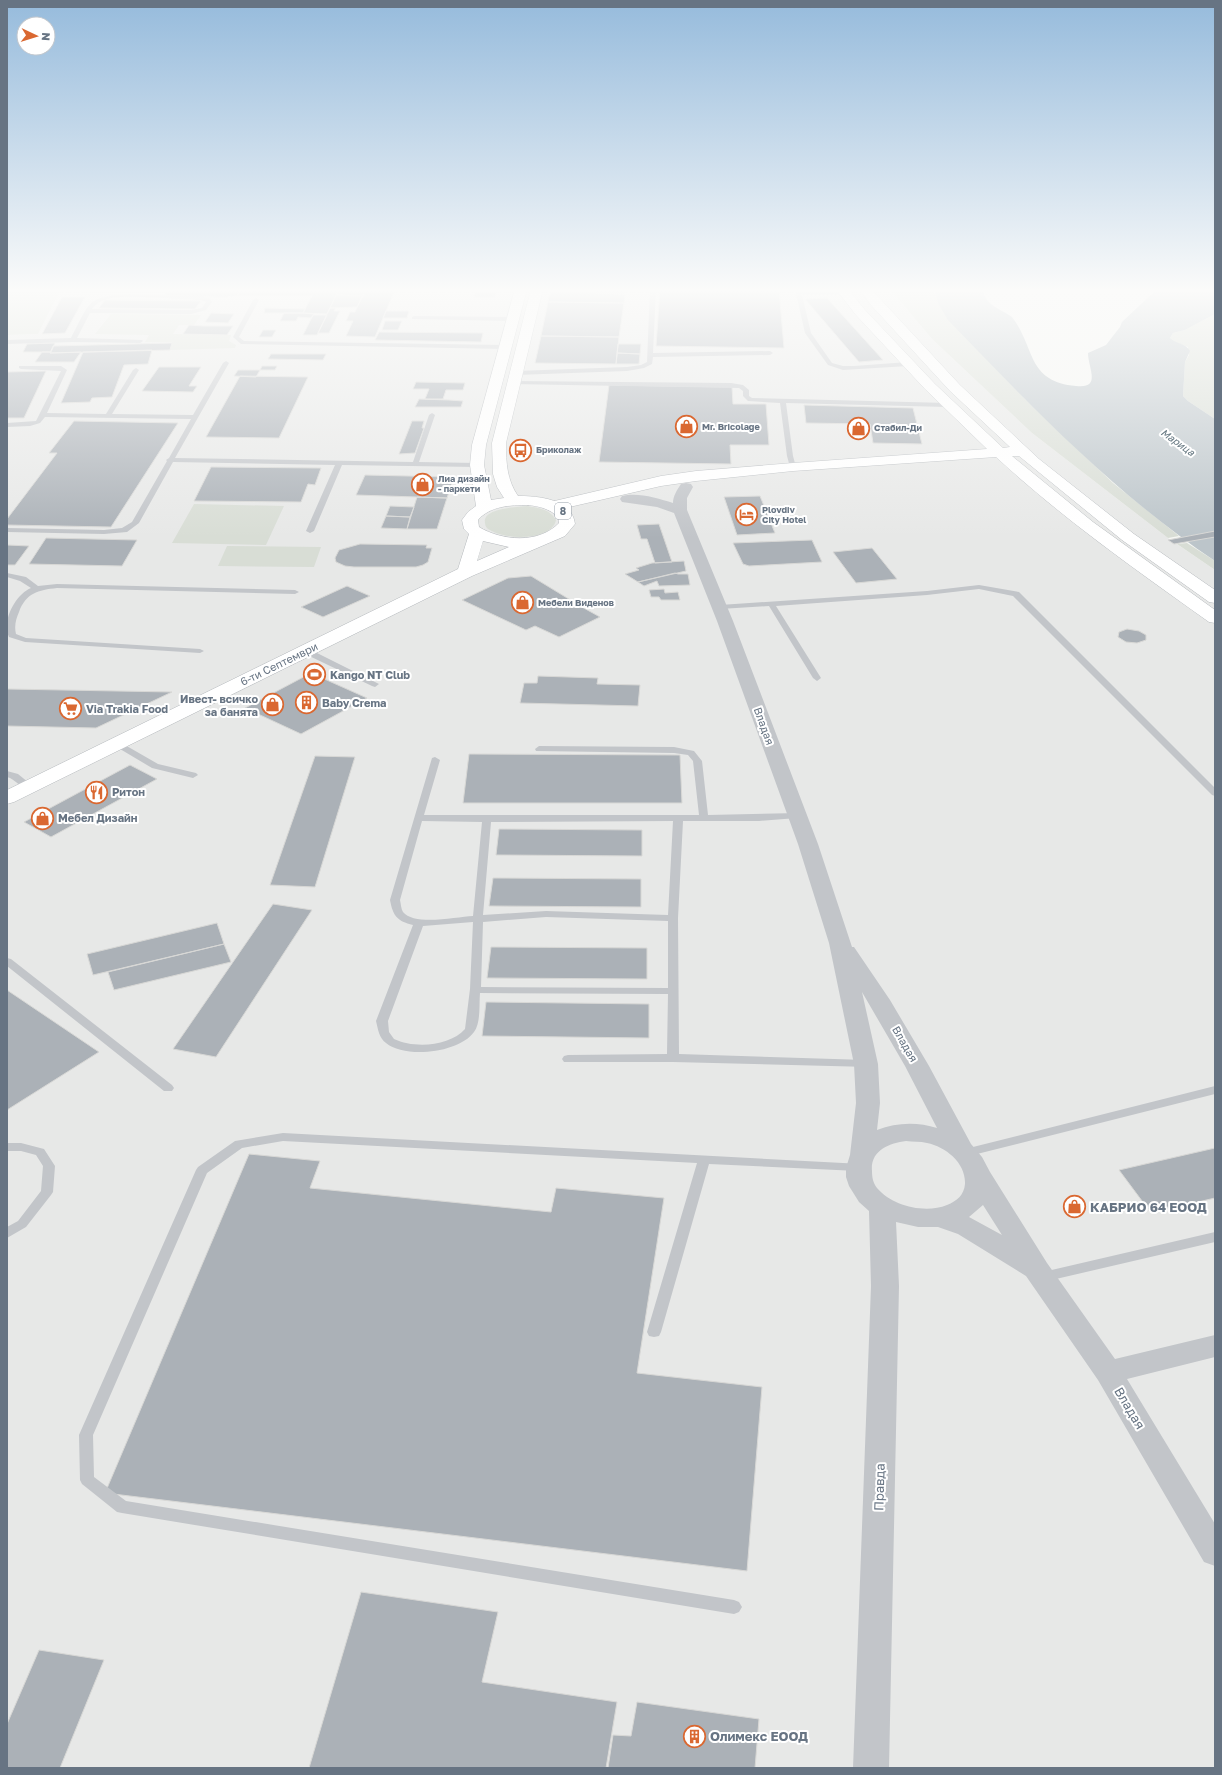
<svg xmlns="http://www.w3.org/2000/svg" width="1222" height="1775" font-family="'Golos Text',sans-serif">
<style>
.built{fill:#e7e8e7}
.green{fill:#d8ddd5}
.water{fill:#bcc5ca}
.building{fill:#abb1b7;stroke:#d8d8d6}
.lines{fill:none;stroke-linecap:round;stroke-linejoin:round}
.secondary-casing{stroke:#b5b9bd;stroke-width:1}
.primary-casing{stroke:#b5b9bd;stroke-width:1}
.lane{fill:#c2c5c9;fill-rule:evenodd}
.street{fill:#c2c5c9;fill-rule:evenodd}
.secondary{fill:#fff;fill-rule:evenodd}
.primary{fill:#fff;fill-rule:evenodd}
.labels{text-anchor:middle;stroke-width:4;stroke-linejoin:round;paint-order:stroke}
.far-poi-label{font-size:9px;font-weight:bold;fill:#677483;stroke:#fff;text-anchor:start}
.far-water-label{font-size:10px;font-style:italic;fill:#63757f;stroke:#fff}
.shield{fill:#fff;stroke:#959ea8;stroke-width:1}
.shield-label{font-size:10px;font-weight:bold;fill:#677483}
.street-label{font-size:11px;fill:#677483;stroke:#fff}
.poi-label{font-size:11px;font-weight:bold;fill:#677483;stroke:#fff;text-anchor:start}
.near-poi-label{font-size:13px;font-weight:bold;fill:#677483;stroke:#fff;text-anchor:start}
.near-street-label{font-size:13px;fill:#677483;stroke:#fff}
</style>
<rect width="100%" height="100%" fill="#f6f7f4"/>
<path class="built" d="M61,289H890L932,339L1032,433L1168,538L1215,570V1768H7V335L38,334Z"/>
<path class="green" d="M7,289H61L38,334L7,335Z
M890,289H934V293L1024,398L1113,483L1179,536L1168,538L1032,433L932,339Z
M111,314L201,315L194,325H179L173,334L231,335L229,341L236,345L235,348L170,350L172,342H145L149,335L95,334Z
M1215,314V419L1188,401L1183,396L1185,362L1189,355L1188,347L1172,341L1170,338L1173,333L1185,330Z
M194,504L284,506L266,545L172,543Z
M527,506C538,508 550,509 556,520C552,541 505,540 490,530C487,529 485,526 485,523C482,508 518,507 527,506Z
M1187,543L1215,561V570L1177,544Z
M227,546L321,547L314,567L218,566Z"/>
<path class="water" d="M934,289H983C984,305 1001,309 1012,317C1036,348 1026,381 1076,386C1102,389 1088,368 1088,353L1106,345L1120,327L1122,322L1157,289H1215V314L1185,330L1173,333L1170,338C1176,344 1186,343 1190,351L1185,362L1183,396L1188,401L1215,419V561C1115,494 1031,406 948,320L939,305Z"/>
<path class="building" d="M66,289H112L111,292L64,291Z
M112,289H169L166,292H111Z
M169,289H241L237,296L225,297L164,296Z
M241,289H339L327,314L303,313L312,296H237Z
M339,289L365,290L363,296L336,295Z
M596,289H626L625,294L595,293Z
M660,289H779L784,348L656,346Z
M365,290H395L375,337L346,336L353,321H346L350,312H355Z
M475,291L496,292L495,297H474Z
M550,293H595L625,294L624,303L548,302Z
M336,295L363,296L357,307L330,308Z
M62,297H85L65,333L42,334Z
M827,298L883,360L859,362L805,299Z
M105,300L201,301L195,309L99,308Z
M548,302L624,303L619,337L541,336Z
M265,308L305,309L303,313H264Z
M330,308H336L334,311H340L329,333H318Z
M386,311H409L407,318H383Z
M211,313L234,314L228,323L205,322Z
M284,313H303L314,314L311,318L298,317L296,321H280Z
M313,315H327L317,335H303Z
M385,321H402L398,330H382Z
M189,325L203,326H233L227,335L183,334Z
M263,330H276L272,337H259Z
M379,332L483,333L481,342L375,340Z
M541,336L619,337L616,364L535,363Z
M55,343L51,352H23L27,344Z
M172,343L170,350L50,353L53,346Z
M618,344H641L640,354L617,353Z
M152,350L148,364L124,365L112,397L92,398L90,402L61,403L83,352Z
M42,352H51L50,353L81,352L74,362H35Z
M617,353L640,354L639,364H616Z
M271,354H326L323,360L268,359Z
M262,366H277L275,370H260Z
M159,367H201L189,386H197L193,392L142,391Z
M238,370H260L256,377L234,376Z
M46,371L24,418H7V372Z
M240,376L308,377L279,438L206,437Z
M416,382L465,383L463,390H446L443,399H425L429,389H413Z
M609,385L732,387L733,404H766L769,445H730L731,464L599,462Z
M419,399L449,400L463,401L461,407H415Z
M804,405L913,408L922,444L873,443L870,424L806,423Z
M74,421L178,423L111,527L7,525V519L57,453H49Z
M412,421H424L422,428H424L415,453L399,454Z
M211,467L321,468L315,485L308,484L301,502L194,501Z
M365,475L454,477L447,498L356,495Z
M760,496L775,533L737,535L724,497Z
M417,497L447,498L437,529H407Z
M390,506L414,507L410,517L386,516Z
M386,516L410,517L407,529L381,528Z
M659,524L672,562L655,563L647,539H641L637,525Z
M1215,531V537L1174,544L1168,540Z
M46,538L137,540L122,566L29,564Z
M812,540L822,562L749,566L743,564L733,543Z
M360,544L427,545L426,548H432L428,562L423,565L416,567H354L345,566L336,562L335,558L339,550Z
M7,545L29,546L15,565H7Z
M872,548L897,579L856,583L833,552Z
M684,561L686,571L638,582L625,574L639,570L636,568L652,563Z
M675,573L678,574H688L690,585L659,586L657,581L644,586L638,582Z
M531,576L582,607L600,617L559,637L535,626L526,630L462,600L508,578Z
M347,586L370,596L323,617L301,607Z
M664,589L665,593L678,592L680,600H661L659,597H651L649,590Z
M1127,629L1139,631L1146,635V640L1137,643L1126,642L1118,637L1119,632Z
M311,673L367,698L301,734L245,708Z
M538,676L598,678L597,684L640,685L638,706L520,703L524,683H537Z
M7,689L172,692L96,728L7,726Z
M469,754L680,755L682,803H463Z
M315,756L355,757L315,887L270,885Z
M130,765L157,779L51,837L24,822Z
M499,829L642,830V856L496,855Z
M493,878L641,879V907L489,906Z
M273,904L312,910L216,1057L173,1049Z
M217,923L224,944L93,975L87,954Z
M224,944L231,962L114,990L108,972Z
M491,947L647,948V979L487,978Z
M7,990L99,1052L7,1110Z
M486,1002L649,1004V1038L482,1036Z
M1215,1148V1198L1151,1213L1119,1170Z
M249,1154L320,1161L310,1188L551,1212L556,1188L664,1198L637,1373L762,1387L747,1571L105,1493Z
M361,1592L498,1612L482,1682L617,1702L606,1768H309Z
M39,1650L104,1660L60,1768H7V1724Z
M637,1702L759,1719L755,1768H608L613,1735L631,1736Z"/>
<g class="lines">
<defs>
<path id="secondary" d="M836,289H848L865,310L935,384L1003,448L1010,447L950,391L871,305L859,289H871L960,385L1039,459L1134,534L1215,590V603L1209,602L1122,540L1019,456H1012L1093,522L1215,610V623L1209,622C1136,570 1062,518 996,457L793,471L696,481L661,486L552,511L546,509L544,506L546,503L661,476L696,471L793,463L987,449L925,389L856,315Z"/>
<path id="primary" d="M515,289H527L486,445L484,465L491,500L504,498L497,487L493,474L492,443L531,289H543L506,443C506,463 507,480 518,496C539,496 572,499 575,524L565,536L472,576L14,802L7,804V790L458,569L469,534L464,529L462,520L468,512L476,506L470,465L472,445ZM528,505C539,506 550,509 558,517L559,523C539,544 502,541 479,527L478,520C490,506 510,505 528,505ZM483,541L509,547L477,561Z"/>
</defs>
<use href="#secondary" class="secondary-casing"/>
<use href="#primary" class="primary-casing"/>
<path class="lane" d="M471,289H523L524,290L521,292Z
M650,289H656L653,353L770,351L773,353L770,355L653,357L652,364L644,368L627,371L516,375L513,373L516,371L627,367L641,365L647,362Z
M795,289H801V291H845L848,293L845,295H802L811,333L832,363L843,366H854L908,362L911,364L908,366L843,370L828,365L805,333Z
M128,294L201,296L209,298L212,302L206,310L191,314L90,313L77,338L142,340L143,341L140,343L73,342L7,344V340L71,338C90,303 85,297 128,294ZM145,297L201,300L206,302L202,308L191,310L92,309C102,294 128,297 145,297Z
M256,298L259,300L239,337L244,341L505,345L508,347L505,349L241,344L233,337L253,300Z
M414,316L513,317L516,319L513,321L412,319V317Z
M226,361L229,363L175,458L413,462L429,415L432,413L435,415L419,462L477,463L480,465L477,467L342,465L314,531L310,533L306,531L335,465L173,462L139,523L127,532L104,534L7,532V528L104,530L122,528L132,522L167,461L166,460L169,458L191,419L45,417L40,423L30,426L7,427V423L36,421L61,371L21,369L19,368V366H61L67,370L47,413L106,414L133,370L136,368L139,370L112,414L193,415L223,363Z
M513,381L731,383L743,385L749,390V396L752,398L948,403L951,405L948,407L786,403L793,456L796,467L793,469L790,467L787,456L780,403L748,401L743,396V391L739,388L511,384V382Z
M7,573L26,577L38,586L57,584L295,590L299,592L295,594L57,588C38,590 26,593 19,612C16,619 14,626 16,634L26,638L200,649L204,651L200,653L25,642L9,637C1,621 16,594 31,588L20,581L7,577Z
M979,585L1019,592L1215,788V796L1212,795L1013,596L979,589L927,595L776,606L821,678L817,681L813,678L769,606L720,609L716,607L720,605L927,591Z
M303,649H309L379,684L375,687L372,686L303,653Z
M118,741L158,764L196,773L198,775L193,778L152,768L115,746L114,744L115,742Z
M539,746L674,747L694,751L702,761L708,815L800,813L802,815L797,818L759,821H683L678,918L679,1054L866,1060L870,1061L872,1064L870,1067L673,1062H564L562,1059L564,1056L568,1055L667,1054L668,994L480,993C479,1004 481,1023 474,1032C459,1053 405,1059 386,1043C379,1038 378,1029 376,1021L413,925C397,921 393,916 390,900L432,758L435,757L440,760L424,815H699L693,761L688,755L674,753L536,751L535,749ZM422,821L482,822L473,916C456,917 414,926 403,912C401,909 401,904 400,900ZM673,821L668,915L546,911L483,915L491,822ZM546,917L668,921V988L481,987L483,922ZM473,922L470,989L465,1029C450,1046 415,1049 394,1039L389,1032L388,1021L423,926Z
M7,771L18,774L34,787L32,789C22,791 16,779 7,777Z
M7,958L11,959L172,1085L174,1088L172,1091H164L7,966Z
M1215,1086V1094L965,1157L961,1156L959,1153L961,1150L965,1149Z
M283,1133L862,1164L864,1167L862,1170L858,1171L709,1164L661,1332L659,1336L654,1337L649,1336L647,1332L697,1163L283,1141L242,1148L207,1173L93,1435L94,1477L126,1501L734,1600L739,1602L742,1607L739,1612L734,1614L122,1513L117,1512L82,1484L80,1480L79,1435L196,1170L198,1167L235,1141Z
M7,1143H21L44,1149L55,1166L53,1192L51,1195L26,1227L7,1238V1227L18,1221L41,1191L43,1166L36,1155L21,1151H7Z
M1215,1232V1242L1043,1282L1038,1280L1037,1277L1038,1274L1043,1272Z"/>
<path class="street" d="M686,483L691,484L693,487L687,498V510L733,621L818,844L852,947H854L890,1000L929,1066L971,1144L982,1157L990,1172L1047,1263L1115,1359L1215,1335V1357L1127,1379L1215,1524V1566L1204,1562L1098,1380L1026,1276L958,1234L938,1227H918L896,1222L899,1286L889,1768H853L871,1286L869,1211L859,1202L849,1186L846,1177V1168L850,1155L856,1103L854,1064L829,943L798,844L717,621L674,513L657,507L622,502L620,499L622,496C637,492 658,498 673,503C673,496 677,490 681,484ZM862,992L905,1066L937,1128C918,1122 897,1122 877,1130L880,1103L878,1064ZM906,1141C913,1142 920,1141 927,1143C946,1147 966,1163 965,1184C964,1195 957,1201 947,1205C925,1214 892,1206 877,1188C873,1183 872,1177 872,1171C870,1151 889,1143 906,1141ZM983,1205L1002,1235L969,1217Z"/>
<use href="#secondary" class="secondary"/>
<use href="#primary" class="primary"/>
</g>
<linearGradient id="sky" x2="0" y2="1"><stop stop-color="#96bbdc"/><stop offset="0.54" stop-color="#fbfbfa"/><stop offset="1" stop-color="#fbfbfa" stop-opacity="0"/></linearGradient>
<rect width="1222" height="538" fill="url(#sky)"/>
<defs>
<symbol id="shop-ring" viewBox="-11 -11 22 22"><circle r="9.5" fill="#fff" stroke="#da6831" stroke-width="1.5"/><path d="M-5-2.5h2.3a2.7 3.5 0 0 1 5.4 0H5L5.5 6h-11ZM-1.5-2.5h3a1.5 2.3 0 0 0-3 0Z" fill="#da6831"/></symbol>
<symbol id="bus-ring" viewBox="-11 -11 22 22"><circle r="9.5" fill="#fff" stroke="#da6831" stroke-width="1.5"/><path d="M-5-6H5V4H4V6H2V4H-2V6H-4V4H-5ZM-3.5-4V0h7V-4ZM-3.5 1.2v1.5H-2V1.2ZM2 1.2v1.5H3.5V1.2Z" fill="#da6831"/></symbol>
<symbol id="hotel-ring" viewBox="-11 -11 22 22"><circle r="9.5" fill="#fff" stroke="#da6831" stroke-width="1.5"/><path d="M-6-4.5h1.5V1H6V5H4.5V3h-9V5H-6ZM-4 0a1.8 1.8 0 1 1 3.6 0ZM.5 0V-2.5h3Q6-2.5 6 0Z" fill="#da6831"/></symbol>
<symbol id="stadium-ring" viewBox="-11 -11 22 22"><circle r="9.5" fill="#fff" stroke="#da6831" stroke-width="1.5"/><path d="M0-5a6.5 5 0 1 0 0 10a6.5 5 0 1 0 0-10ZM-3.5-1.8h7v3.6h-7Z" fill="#da6831"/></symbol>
<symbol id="building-ring" viewBox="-11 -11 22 22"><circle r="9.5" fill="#fff" stroke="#da6831" stroke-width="1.5"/><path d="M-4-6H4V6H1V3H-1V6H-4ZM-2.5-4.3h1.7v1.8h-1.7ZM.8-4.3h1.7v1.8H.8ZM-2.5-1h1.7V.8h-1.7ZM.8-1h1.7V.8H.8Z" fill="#da6831"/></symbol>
<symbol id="supermarket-ring" viewBox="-11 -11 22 22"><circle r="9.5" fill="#fff" stroke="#da6831" stroke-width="1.5"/><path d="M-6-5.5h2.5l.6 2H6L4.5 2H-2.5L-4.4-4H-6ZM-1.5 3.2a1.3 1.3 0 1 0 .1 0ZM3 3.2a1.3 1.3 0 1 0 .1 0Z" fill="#da6831"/></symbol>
<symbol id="restaurant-ring" viewBox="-11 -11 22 22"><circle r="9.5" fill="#fff" stroke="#da6831" stroke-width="1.5"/><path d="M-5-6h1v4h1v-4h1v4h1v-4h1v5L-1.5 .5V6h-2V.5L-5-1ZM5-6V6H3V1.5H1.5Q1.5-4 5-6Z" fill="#da6831"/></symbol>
</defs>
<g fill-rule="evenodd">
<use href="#shop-ring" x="674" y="414" width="25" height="25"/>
<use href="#shop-ring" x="846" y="416" width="25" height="25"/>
<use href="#bus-ring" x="508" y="438" width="25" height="25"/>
<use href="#shop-ring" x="410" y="472" width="25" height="25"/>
<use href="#hotel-ring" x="734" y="502" width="25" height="25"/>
<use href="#shop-ring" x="510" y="590" width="25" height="25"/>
<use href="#stadium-ring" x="302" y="662" width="25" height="25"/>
<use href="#building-ring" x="294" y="690" width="25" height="25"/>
<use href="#shop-ring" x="260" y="692" width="25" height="25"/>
<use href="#supermarket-ring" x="58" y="696" width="25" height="25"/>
<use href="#restaurant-ring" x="84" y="780" width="25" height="25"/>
<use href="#shop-ring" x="30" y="806" width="25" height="25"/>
<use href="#shop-ring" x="1062" y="1194" width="25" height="25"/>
<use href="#building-ring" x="682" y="1724" width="25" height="25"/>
</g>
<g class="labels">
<g class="far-poi-label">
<text x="702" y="430">Mr. Bricolage</text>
<text x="874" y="431">Стабил-Ди</text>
<text x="536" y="453">Бриколаж</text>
<text x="438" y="482">Лиа дизайн<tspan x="438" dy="10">- паркети</tspan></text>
<text x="762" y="513">Plovdiv<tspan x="762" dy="10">City Hotel</tspan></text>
<text x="538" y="606">Мебели Виденов</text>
</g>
<g class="far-water-label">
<text transform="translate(1178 442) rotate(36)" y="4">Марица</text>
</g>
<rect class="shield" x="555" y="503" width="16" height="16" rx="3"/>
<g class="shield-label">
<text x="563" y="515">8</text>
</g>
<g class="street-label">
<text transform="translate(279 664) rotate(-26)" y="4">6-ти Септември</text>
<text transform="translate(764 726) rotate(70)" y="4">Владая</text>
<text transform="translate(905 1044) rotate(60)" y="4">Владая</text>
</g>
<g class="poi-label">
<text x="330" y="679">Kango NT Club</text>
<text x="258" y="703" text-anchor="end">Ивест- всичко<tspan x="258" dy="13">за банята</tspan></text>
<text x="322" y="707">Baby Crema</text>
<text x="86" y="713">Via Trakia Food</text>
<text x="112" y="796">Ритон</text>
<text x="58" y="822">Мебел Дизайн</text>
</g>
<g class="near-poi-label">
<text x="1090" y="1212">КАБРИО 64 ЕООД</text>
<text x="710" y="1741">Олимекс ЕООД</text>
</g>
<g class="near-street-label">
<text transform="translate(1130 1408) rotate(59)" y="5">Владая</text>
<text transform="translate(879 1487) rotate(-88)" y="5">Правда</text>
</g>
</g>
<rect width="1222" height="1775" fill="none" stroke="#677483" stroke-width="16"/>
<g transform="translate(36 36) rotate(94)"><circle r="19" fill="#ffffff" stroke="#c2c7cd"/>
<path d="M0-3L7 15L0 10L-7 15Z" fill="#da6831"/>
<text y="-6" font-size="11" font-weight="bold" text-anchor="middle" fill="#677483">N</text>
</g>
</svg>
